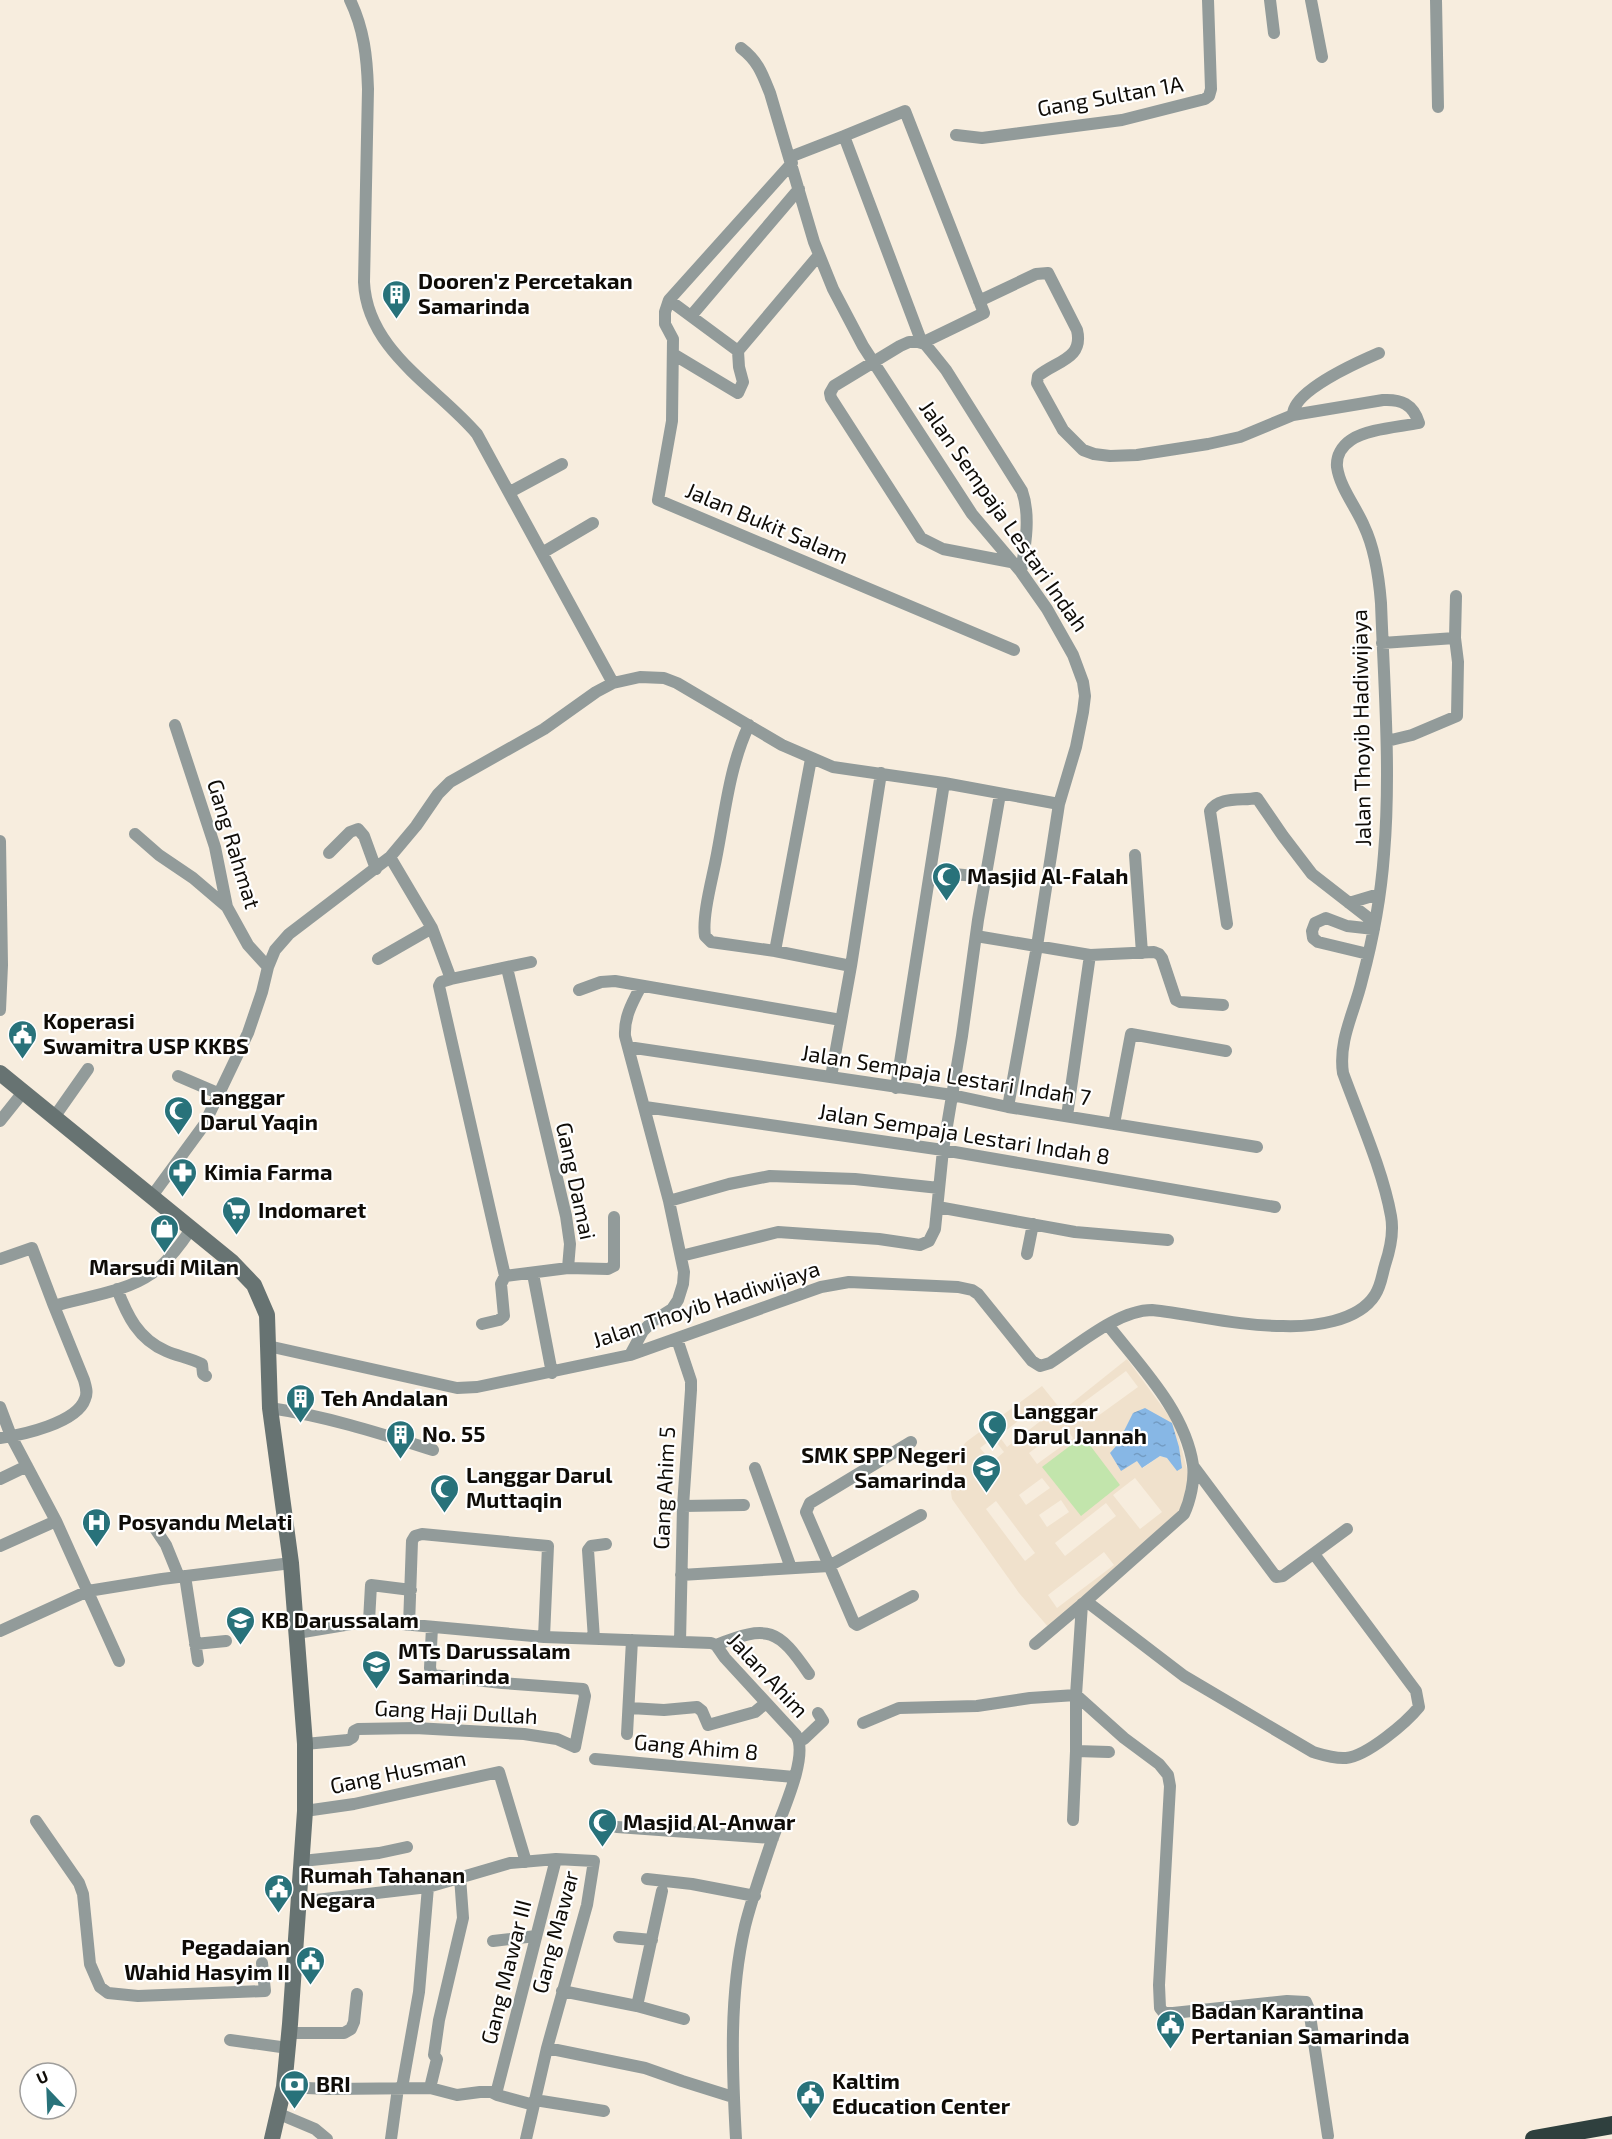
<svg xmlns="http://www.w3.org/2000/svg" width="1612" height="2139" font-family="'Exo 2',sans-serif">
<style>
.built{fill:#f0e1cc;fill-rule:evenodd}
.garden{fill:#c2e5ac}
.water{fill:url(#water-ripples)}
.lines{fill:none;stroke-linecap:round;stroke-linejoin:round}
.street{stroke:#929b9a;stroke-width:12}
.secondary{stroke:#677372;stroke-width:16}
.highway{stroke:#2f403e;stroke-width:18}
.labels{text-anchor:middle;stroke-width:4.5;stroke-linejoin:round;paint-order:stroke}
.street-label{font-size:22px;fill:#0f0c07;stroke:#fff}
.poi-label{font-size:22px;font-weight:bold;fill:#0f0c07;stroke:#fff;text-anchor:start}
</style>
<defs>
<pattern id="water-ripples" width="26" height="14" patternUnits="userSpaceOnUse" patternTransform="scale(1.5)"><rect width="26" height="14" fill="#87b7e5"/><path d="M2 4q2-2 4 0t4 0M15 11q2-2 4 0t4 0" fill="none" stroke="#739cc3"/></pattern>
</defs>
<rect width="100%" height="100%" fill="#f7edde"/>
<path class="built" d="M1127,1359L1175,1424L1188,1473L1183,1510L1049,1628L1019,1593L952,1499L947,1467L966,1442L1042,1386L1062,1411ZM1126,1371L1138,1387L1091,1421L1080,1405ZM1038,1405L1047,1416L1007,1447L999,1436ZM1065,1426L1073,1438L1037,1464L1029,1453ZM993,1438L1004,1452L992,1462L980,1448ZM1117,1445L1179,1447L1167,1458L1160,1456L1143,1468L1137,1460L1110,1454ZM1042,1478L1050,1488L1026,1505L1019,1495ZM1135,1478L1162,1512L1140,1529L1113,1495ZM1061,1500L1069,1512L1047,1527L1039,1515ZM996,1501L1035,1553L1025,1561L986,1509ZM1106,1503L1116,1516L1065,1556L1055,1543ZM1104,1552L1114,1565L1057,1608L1048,1595Z"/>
<path class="garden" d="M1083,1436L1120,1485L1081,1516L1042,1467Z"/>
<path class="water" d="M1145,1408L1172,1423L1179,1447L1182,1468L1177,1471L1167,1458L1160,1456L1142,1468L1137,1461L1121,1471L1110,1453L1117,1445L1133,1413Z"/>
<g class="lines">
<path class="street" d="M350,0C364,29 367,57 368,89L364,282C367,351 437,387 477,434L613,683
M1270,0L1274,33
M1311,0L1322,57
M1436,0L1438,107
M741,48C758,61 762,73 770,93L814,242L833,289L863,346L972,514L1021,572L1047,609L1073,655L1083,682L1085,696L1083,712L1076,747L1059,804L1037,946L1008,1107
M956,135L982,138L1122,120L1205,99L1209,96L1211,89L1208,0
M790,157L844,136L922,343L984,313L905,111L844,136
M669,300L665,312V324L673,339L672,421L658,500L1014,650
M691,316L799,189
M738,351L669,300L792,163
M673,354L738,393L743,382L739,367L738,351L819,255
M1293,415C1292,391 1358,362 1379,353
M510,492L562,464
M542,553L593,523
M1011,562L943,549L921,538L831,398L830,393L834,386L900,346L909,342H918L925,344L934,355L946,370L1022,491C1031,516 1025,547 1021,572
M1382,643L1455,638
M175,725L215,847L227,907L248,945L268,967
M749,725C729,767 725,814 716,859C712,880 702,916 705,936L711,942L718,943L775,951L851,966
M1387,741L1412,735L1457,716L1458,662L1455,638L1456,596
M135,834L159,855L193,878L227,907
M0,841L2,965L0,1010
M329,853L350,832L358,829L364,836L376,869
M1135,855L1142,953
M390,857L432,928L451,979L441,982L439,986L505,1276L568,1268L570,1244L566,1216L507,968
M930,872L987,877
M1349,903L1379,894
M1227,924L1210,811C1219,796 1242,801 1257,798L1283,836L1312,874L1375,923
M976,936L1090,955L1154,952L1159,954L1162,958L1176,1000L1180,1002L1223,1005
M775,951L811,759
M1368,954L1318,942L1313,938L1312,931L1315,923L1326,918L1347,926L1374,929
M378,959L432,928
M451,979L531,962
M579,990L601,982L615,981L841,1020
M628,1047L952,1095L1008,1107L1257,1147
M178,1076L220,1094
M831,1077L851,966L881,773
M896,1088L944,783
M645,1107L943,1150L1275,1207
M55,1116L88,1069
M1067,1116L1090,955
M0,1121L24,1091
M1114,1124L1131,1034L1226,1051
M152,1196L204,1125L248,1033L262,992L268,967L275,950L289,934L390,857L416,826L438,794L450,782L544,729L596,692L613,683L640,677L664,678L677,683L782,745L833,767L944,783L1059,804
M669,1201L729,1184L770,1176L855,1179L939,1188
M938,1207L1075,1232L1168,1240
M1027,1254L1033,1224
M681,1256L778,1232L879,1239L920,1245L929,1241L935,1229L943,1150L962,1036L978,920L1000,794
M0,1259L32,1248L54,1306
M568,1268L608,1269L614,1266V1217
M533,1274L552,1373
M117,1289C127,1315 138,1339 166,1351C177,1356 190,1358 202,1364L203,1374L206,1376
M482,1324L499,1320L504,1316L501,1284L505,1276
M677,1339L691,1381V1390L683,1506L680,1642
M268,1346L457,1388L477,1387L630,1355L821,1287L849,1282L958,1287L972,1290L978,1294L1032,1361L1040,1366L1050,1363C1078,1345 1118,1310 1152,1310C1196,1315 1239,1326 1283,1326C1312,1327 1358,1322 1375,1295C1381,1286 1382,1275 1385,1265C1390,1250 1394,1232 1391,1216C1383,1171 1359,1117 1343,1073C1338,1040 1355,1011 1362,980C1373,939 1381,896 1384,854C1391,771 1384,686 1381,603C1379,578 1375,549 1364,526C1356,507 1340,488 1337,467C1336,456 1342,446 1351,440C1367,429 1400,427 1419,423C1413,404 1401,399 1383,400L1293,415L1240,437L1208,444L1137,455L1110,456L1094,454L1083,450L1063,430L1037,383L1038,376C1056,361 1084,359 1077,330L1048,273L1036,274L979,301
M630,1355L643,1331L653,1321L672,1309L678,1300L683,1284L684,1272L669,1201L625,1036C624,1017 632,1003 641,986
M0,1407L11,1436L56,1521L119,1661
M270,1408C326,1416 379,1433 433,1450
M0,1438C22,1435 77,1423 85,1399C88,1393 86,1387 84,1380L54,1306C84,1297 126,1292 151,1274C166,1264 181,1244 191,1229
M911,1442L810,1503L806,1512L854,1623L857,1625L861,1623L913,1596
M1194,1467L1276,1577L1283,1576L1347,1529
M755,1468L791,1568
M0,1479L27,1466
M683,1506L744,1505
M154,1527L166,1545L179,1577
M0,1546L56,1521
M681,1575L829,1566L921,1515
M185,1576L198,1661
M1086,1601L1184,1514C1190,1501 1195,1480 1193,1465C1185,1411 1140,1366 1108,1325
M369,1621L371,1585L411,1590
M409,1625L412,1541L415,1536L422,1534L548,1546L544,1637
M0,1631L88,1591L162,1579L291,1563
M297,1633L369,1621L544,1637L711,1643L716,1645L725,1658L796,1735C810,1756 779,1819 771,1843C762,1870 752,1898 745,1926C729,1995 732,2068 736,2139
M594,1639L588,1550L591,1546L606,1544
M195,1644L226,1641
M1035,1644L1086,1601L1184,1676L1313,1752C1323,1755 1335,1759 1346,1758C1367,1756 1406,1723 1419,1707L1416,1691L1314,1554
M716,1645C769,1624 778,1629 809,1674
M630,1708L664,1710L697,1707L702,1711L708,1725L755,1712L766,1703
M863,1723L899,1708L977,1706L1030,1698L1076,1695L1124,1738L1159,1764L1168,1775L1170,1786L1159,1985L1160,2008L1164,2013H1173L1287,2001L1306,2002L1309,2009L1328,2136
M627,1734L632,1640
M800,1741L804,1739L823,1721L818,1713
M305,1744L348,1740L353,1737L354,1731L358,1729L415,1728L524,1734L557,1739L575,1747L585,1696L583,1689L502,1683L432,1675L430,1668L432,1627
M1076,1751L1109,1752
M595,1759L794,1777
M305,1811L354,1804L499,1772L526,1862
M1073,1820L1076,1751V1695L1082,1604
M36,1821L79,1883L83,1894L90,1964L100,1987L108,1993L138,1996L265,1991L262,1963
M617,1827L773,1838
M302,1861L379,1853L407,1847
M647,1879L692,1884L755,1896
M299,1902L428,1887L510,1863L556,1859L594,1861L587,1905L547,2048L526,2139
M619,1937L652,1940
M493,1941L536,1936
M562,1991L637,2006L684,2019
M637,2006L662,1891
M289,2033H344L351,2029L354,2022L357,1994
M230,2040L288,2048
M547,2048L645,2068L682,2081L733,2097
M284,2087L329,2089L430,2088L457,2095L480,2092H491L497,2095L534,2105
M402,2088L419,1992L428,1887
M430,2088L437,2059L434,2055L439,2020L463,1918L460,1877
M491,2092L497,2090L556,1859
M535,2100L604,2111
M277,2113L315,2129L327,2139
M391,2139L398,2088"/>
<path class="secondary" d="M0,1073L232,1262L254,1285L267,1315L270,1408L291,1563L305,1744V1811L290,2024L284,2087L272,2139"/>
<path class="highway" d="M1534,2139L1612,2125"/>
</g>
<defs>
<symbol id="building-pin" viewBox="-11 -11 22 30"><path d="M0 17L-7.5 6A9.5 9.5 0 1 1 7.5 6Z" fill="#28727a" stroke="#fff"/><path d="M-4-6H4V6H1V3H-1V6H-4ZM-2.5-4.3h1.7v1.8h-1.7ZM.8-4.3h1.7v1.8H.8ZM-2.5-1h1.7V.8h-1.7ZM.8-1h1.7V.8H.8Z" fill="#fff"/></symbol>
<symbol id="mosque-pin" viewBox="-11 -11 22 30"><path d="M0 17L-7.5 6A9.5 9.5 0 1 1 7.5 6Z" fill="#28727a" stroke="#fff"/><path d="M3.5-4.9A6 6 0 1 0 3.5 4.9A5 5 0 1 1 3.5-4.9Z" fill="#fff"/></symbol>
<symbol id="civic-pin" viewBox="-11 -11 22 30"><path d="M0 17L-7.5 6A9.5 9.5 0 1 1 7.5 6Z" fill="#28727a" stroke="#fff"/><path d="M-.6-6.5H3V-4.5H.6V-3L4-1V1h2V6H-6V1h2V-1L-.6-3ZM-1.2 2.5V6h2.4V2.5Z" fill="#fff"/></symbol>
<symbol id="pharmacy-pin" viewBox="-11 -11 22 30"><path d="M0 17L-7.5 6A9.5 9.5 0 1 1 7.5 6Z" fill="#28727a" stroke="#fff"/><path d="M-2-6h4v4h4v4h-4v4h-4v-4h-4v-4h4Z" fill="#fff"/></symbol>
<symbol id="supermarket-pin" viewBox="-11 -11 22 30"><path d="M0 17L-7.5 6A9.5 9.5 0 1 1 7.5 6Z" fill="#28727a" stroke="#fff"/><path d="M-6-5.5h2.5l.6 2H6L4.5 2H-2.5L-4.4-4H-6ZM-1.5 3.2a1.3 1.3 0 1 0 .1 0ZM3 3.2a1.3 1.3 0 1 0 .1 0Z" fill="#fff"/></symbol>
<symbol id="shop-pin" viewBox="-11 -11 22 30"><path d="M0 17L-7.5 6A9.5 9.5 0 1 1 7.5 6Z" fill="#28727a" stroke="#fff"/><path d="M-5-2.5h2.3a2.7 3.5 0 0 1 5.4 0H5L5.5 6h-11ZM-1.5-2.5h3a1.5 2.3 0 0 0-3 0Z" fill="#fff"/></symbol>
<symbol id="school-pin" viewBox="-11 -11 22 30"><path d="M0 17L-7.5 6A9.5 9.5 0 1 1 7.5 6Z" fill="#28727a" stroke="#fff"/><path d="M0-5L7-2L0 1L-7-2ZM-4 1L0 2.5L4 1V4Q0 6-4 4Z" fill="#fff"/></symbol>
<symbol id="hospital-pin" viewBox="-11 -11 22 30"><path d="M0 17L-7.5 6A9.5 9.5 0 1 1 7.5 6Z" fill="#28727a" stroke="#fff"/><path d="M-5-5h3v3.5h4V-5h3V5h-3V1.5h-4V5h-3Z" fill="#fff"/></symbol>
<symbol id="bank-pin" viewBox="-11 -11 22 30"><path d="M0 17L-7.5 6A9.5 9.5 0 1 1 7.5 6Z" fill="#28727a" stroke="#fff"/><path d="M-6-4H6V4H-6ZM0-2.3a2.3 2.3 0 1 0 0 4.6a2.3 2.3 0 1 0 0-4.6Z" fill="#fff"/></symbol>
</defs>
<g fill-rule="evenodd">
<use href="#building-pin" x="380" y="278" width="33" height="45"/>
<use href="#mosque-pin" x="930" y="860" width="33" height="45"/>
<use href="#civic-pin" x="6" y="1018" width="33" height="45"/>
<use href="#mosque-pin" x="162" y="1094" width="33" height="45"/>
<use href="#pharmacy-pin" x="166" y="1156" width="33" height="45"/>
<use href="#supermarket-pin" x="220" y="1194" width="33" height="45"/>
<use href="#shop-pin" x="148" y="1212" width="33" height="45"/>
<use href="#building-pin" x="284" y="1382" width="33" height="45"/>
<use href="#mosque-pin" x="976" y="1408" width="33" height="45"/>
<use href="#building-pin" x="384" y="1418" width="33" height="45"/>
<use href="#school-pin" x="970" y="1452" width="33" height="45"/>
<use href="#mosque-pin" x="428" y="1472" width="33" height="45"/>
<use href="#hospital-pin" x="80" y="1506" width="33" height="45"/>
<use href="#school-pin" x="224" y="1604" width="33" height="45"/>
<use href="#school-pin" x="360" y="1648" width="33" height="45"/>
<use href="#mosque-pin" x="586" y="1806" width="33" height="45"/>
<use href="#civic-pin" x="262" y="1872" width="33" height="45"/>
<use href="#civic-pin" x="294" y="1944" width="33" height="45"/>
<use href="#civic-pin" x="1154" y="2008" width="33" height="45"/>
<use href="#bank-pin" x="278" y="2068" width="33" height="45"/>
<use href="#civic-pin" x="794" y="2078" width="33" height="45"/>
</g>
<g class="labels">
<g class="street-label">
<text transform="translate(1110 96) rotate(-10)" y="8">Gang Sultan 1A</text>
<text transform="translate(1004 516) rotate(55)" y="8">Jalan Sempaja Lestari Indah</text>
<text transform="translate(767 523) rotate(23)" y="8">Jalan Bukit Salam</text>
<text transform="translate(1361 728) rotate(-91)" y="8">Jalan Thoyib Hadiwijaya</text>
<text transform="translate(234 844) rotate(73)" y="8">Gang Rahmat</text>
<text transform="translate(946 1075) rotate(9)" y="8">Jalan Sempaja Lestari Indah 7</text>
<text transform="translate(964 1134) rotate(9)" y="8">Jalan Sempaja Lestari Indah 8</text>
<text transform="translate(576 1181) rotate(78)" y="8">Gang Damai</text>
<text transform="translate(706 1304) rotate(-18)" y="8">Jalan Thoyib Hadiwijaya</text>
<text transform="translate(664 1488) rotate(-87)" y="8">Gang Ahim 5</text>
<text transform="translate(768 1675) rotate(47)" y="8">Jalan Ahim</text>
<text transform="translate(456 1712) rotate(3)" y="8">Gang Haji Dullah</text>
<text transform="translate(696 1747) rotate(5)" y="8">Gang Ahim 8</text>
<text transform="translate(398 1772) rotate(-12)" y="8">Gang Husman</text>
<text transform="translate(555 1932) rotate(-75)" y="8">Gang Mawar</text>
<text transform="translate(506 1972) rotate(-76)" y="8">Gang Mawar III</text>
</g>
<g class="poi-label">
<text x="418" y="289">Dooren'z Percetakan<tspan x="418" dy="25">Samarinda</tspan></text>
<text x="967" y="884">Masjid Al-Falah</text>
<text x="43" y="1029">Koperasi<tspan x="43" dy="25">Swamitra USP KKBS</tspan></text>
<text x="200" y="1105">Langgar<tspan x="200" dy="25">Darul Yaqin</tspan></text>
<text x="204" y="1180">Kimia Farma</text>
<text x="258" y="1218">Indomaret</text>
<text x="164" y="1275" text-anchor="middle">Marsudi Milan</text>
<text x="321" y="1406">Teh Andalan</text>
<text x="1013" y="1419">Langgar<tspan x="1013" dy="25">Darul Jannah</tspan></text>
<text x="422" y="1442">No. 55</text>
<text x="966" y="1463" text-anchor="end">SMK SPP Negeri<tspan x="966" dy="25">Samarinda</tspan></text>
<text x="466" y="1483">Langgar Darul<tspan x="466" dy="25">Muttaqin</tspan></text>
<text x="118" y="1530">Posyandu Melati</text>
<text x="261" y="1628">KB Darussalam</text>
<text x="398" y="1659">MTs Darussalam<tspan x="398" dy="25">Samarinda</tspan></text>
<text x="623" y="1830">Masjid Al-Anwar</text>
<text x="300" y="1883">Rumah Tahanan<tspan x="300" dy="25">Negara</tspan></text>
<text x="290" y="1955" text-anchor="end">Pegadaian<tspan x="290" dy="25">Wahid Hasyim II</tspan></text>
<text x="1191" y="2019">Badan Karantina<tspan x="1191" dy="25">Pertanian Samarinda</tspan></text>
<text x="832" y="2089">Kaltim<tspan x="832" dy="25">Education Center</tspan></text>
<text x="316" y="2092">BRI</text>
</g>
</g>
<g transform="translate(48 2091) rotate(337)"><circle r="28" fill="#ffffff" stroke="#9f9e9c" stroke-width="1.5"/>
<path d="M0-4.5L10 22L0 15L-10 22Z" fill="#28727a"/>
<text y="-9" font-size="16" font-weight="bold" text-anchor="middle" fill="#0f0c07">U</text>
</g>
</svg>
